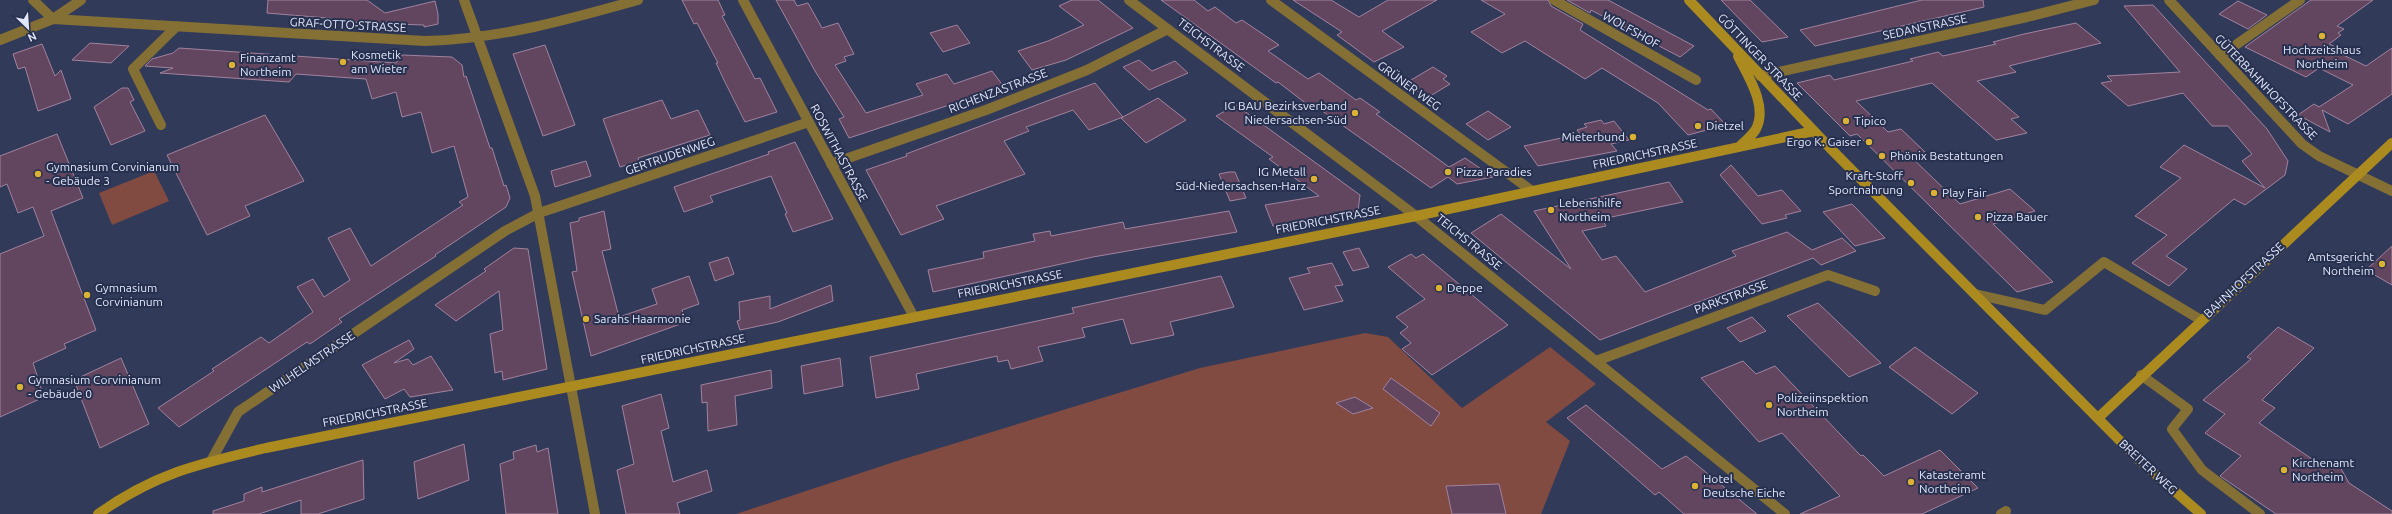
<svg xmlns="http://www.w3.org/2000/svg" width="2392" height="514" font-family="Ubuntu,sans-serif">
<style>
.green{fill:#824b42}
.building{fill:#62465f;stroke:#a1829e}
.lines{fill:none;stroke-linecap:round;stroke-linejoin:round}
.lane{stroke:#846f35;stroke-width:10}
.street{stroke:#846f35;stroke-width:10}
.secondary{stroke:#ab8a1f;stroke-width:10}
.poi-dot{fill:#dbb233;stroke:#27304e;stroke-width:1.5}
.labels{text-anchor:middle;stroke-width:4;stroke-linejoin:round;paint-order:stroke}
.street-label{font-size:12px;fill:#dfe6fa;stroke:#27304e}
.poi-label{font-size:12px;fill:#dfe6fa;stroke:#27304e;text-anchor:start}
</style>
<rect width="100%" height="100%" fill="#313b59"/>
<path class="green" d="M154,171L169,201L112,225L99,193Z
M1365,333L1388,337L1462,408L1550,347L1596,384L1546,422L1570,441L1541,514H736L894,462L1200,368Z"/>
<path class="building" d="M268,0H367L385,13L435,1L438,14V24L424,27V25L337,22L339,19L267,13Z
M682,0H718L725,15L722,16L755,79L760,78L777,112L745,122L723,78L716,63H718L697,23L694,24Z
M776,0H794L797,6L808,3L822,28L838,23L854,54L844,57L846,61L835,65L866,113L923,95L916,84L947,74L954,84L992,71L1004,87L849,138L839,119L844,117L815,71Z
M1072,0H1098L1133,28L1066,60L1032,70L1018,51L1048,41L1084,25L1059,6Z
M1161,0H1194L1208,11L1215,7L1236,23L1242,20L1279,45L1268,51L1308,79L1319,73L1356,100L1360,98L1380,112L1376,114L1449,167L1465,158L1493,177L1457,184L1448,177L1431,188L1311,103L1308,105L1278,82L1276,83Z
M1293,0H1331L1359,17L1388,0H1437L1382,31L1404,47L1374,62L1337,35L1342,32Z
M1481,0H1548L1551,6L1583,24L1580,30L1708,110L1711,109L1726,125L1688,135L1658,103L1602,68L1585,79L1525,41L1502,53L1471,32L1505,14Z
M1567,0H1608L1694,46L1680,57L1591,10L1590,13Z
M1721,0H1750L1788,37L1762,42Z
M1922,0H1983L1984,7L1815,46L1800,30Z
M2311,0H2373L2337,26L2344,29L2338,33L2341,35L2329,44L2338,48L2335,51L2366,66L2392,48V94L2348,124L2322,110L2330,132L2298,115L2314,104L2319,107L2353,85L2319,68L2306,77L2245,47Z
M2238,1L2267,15L2248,29L2219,14Z
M2153,5L2267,129L2288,161L2285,175L2245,205L2234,199L2166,256L2187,269L2169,286L2132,263L2167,235L2135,216L2181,178L2160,167L2184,145L2265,188L2242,161L2252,154L2228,126H2212L2183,93L2128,106L2101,83L2112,81L2107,76L2180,72L2124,6Z
M2076,23L2101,43L2009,66L2016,72L1977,81L2019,117L2011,119L2027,133L1996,140L1932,83L1856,101L1888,132L1901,129L1925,152L1910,156L1960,204L2010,189L2035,211L1993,224L2053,282L2017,292L1857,134L1850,136L1797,83L1830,75L1834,80L1913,61L1910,59L1938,52L1943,56L1996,44L1993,42L2024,34Z
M957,25L970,43L943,52L930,33Z
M90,43L129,46L111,63L72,60Z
M42,44L55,76L61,70L71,99L38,111L25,67L18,69L13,54Z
M545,45L575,125L543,136L513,54Z
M179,48L396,63L402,55L452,57L462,65L464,77L466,76L490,148H492L504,186L506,185L510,198L506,207L435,255L436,256L339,319L342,322L310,344L307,342L179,427L158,408L214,371L212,369L261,337L269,343L313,312L297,287L313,279L324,297L350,280L328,238L350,228L371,266L463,205L459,202L468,197L454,146L432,153L421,112L402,117L396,92L372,99L366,79L296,74L289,82L160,73L173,68L145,66L152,59L173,53Z
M1139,60L1152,71L1175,61L1188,73L1149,90L1123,67Z
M1433,67L1447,76L1443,79L1450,84L1427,98L1406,83Z
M1095,83L1123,117L1089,130L1073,110L1026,127L1029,131L1004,141L1025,174L936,206L944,219L901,235L866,170L907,156L906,154Z
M122,88H128L134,100L130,102L145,131L111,145L94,107Z
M1158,98L1186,120L1146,143L1121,118Z
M662,100L671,119L698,110L710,135L638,158L639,161L620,167L603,119Z
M1236,105L1360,195L1358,211L1273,226L1265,205L1319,196L1269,159L1273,157L1216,116Z
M1488,111L1511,127L1488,140L1466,124Z
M265,115L304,181L245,206L250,216L207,235L167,155Z
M1601,120L1604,124L1614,121L1629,140L1611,144L1617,151L1538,166L1524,146L1580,134L1577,130L1587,127L1584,124Z
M57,134L83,198L51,211L96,330L64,344L66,348L33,363L44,397L0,417V254L44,236L33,207L18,213L7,184L0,187V156Z
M795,142L833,219L793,232L785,214L787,213L771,176L710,196L713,202L684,212L674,187L769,154L768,152Z
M586,161L591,176L555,187L551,171Z
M1731,165L1758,196L1782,190L1801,211L1785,215L1787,218L1762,224L1720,175Z
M1229,172H1235L1246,198L1230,201L1219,174Z
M1669,182L1683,202L1602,219L1606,226L1582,231L1602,260L1616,256L1645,292L1736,256L1732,251L1787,232L1812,250L1842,238L1856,251L1821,265L1813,258L1600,340L1471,233L1501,214L1571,269L1534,211Z
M1852,204L1885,238L1855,246L1823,212Z
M604,211L611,249L602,251L619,317L657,304L652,289L689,276L699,304L682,310L686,322L591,356L572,272L577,271L570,223L579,221V218Z
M1229,211L1237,232L1093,257L933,292L928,270L984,258L983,252L1035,241L1033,234L1050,231L1051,236L1123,222L1125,229Z
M2392,246V285L2366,270Z
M514,248L528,249L547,369L503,380L502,371L495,373L490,334L503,330L499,291L456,321L435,305L486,271L484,269Z
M1359,248L1369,267L1353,271L1343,252Z
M1411,254L1416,258L1423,254L1508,325L1432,375L1402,349L1411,343L1400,333L1408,327L1396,317L1425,299L1388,267Z
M728,257L734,274L715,281L709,263Z
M1332,263L1343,285L1335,286L1343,301L1304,310L1289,278L1310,273L1307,268Z
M1221,276L1234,307L1170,322L1174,335L1131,344L1123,319L1082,328L1085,337L1038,347L1043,361L1011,369L1008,360L998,362L997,356L916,374L919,389L876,398L870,357L1074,313L1072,308Z
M831,285L833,301L778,322L740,330L737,321L740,320L739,302L770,296V309Z
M1818,303L1881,363L1849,377L1787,316Z
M1752,317L1766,331L1740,342L1727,328Z
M2278,327L2314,348L2262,400L2275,408L2259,423L2315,461L2339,465L2349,483L2392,511V514H2276L2220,476L2241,456L2205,433L2225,414L2203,400L2251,359L2247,357Z
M409,340L414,349L394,363L408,359L413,365L431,356L453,390L410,397L404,389L385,399L362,365Z
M1915,347L1978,393L1952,414L1889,367Z
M121,358L149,424L100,448L74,380Z
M840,358L843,386L804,394L801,366Z
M1743,361L1756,374L1775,366L1861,456L1863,455L1884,476L1940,450L1978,488L1922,514H1800L1840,496L1782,433L1759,442L1701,378Z
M771,370L772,388L735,396L737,425L708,431L707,402L702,403L701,385Z
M1391,378L1440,413L1431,426L1383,389Z
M661,394L669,428L661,431L673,482L707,470L712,491L677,503L680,514H626L617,470L634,464L622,406Z
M1355,397L1373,408L1353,414L1336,403Z
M1586,405L1662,469L1686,456L1757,514H1684L1659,492L1655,495L1567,418Z
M464,444L469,480L418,499L414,462Z
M536,445L537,452L548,448L558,514H506L500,464L514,459L513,452Z
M363,460L364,499L318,514H301V500L259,514H213V511L244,501V494L262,487V492Z
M1499,484L1506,514H1452L1446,486Z"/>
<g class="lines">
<path class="lane" d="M1975,294L2045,310L2104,262L2201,320
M2141,375L2188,409L2172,429L2202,470L2260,514"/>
<path class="street" d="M33,0L53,19
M464,0L535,196L595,514
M743,0L914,317
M1129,0L1416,216L1785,514
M1271,0L1532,191
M1554,0L1696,80
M2169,0L2302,144L2319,156L2392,191
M53,19L425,41C499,39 567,20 638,0
M0,40L53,19L81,0
M2220,56L2300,0
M1760,76L2027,17L2094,0
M161,125L133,69L177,26
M831,164L986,110L1087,70L1168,29
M1596,361L1828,275L1875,291
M211,461L238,412L505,231L539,213L809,122
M2001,514L2006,511"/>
<path class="secondary" d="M1689,0L1832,150L2138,459L2201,514
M1738,56C1748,76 1768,106 1756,129C1752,136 1745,141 1739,147
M2098,418L2392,143
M98,514C156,473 198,464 266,448L1416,216L1814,131"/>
</g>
<g class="poi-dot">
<circle cx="2322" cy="36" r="4"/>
<circle cx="343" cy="62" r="4"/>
<circle cx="232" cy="65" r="4"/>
<circle cx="1355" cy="113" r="4"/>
<circle cx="1846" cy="121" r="4"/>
<circle cx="1698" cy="126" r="4"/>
<circle cx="1633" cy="137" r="4"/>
<circle cx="1869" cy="142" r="4"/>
<circle cx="1882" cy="156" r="4"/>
<circle cx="1448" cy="172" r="4"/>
<circle cx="38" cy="174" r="4"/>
<circle cx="1314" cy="179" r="4"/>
<circle cx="1911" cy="183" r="4"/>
<circle cx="1934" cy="193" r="4"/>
<circle cx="1551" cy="210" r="4"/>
<circle cx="1978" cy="217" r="4"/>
<circle cx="2382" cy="264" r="4"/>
<circle cx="1439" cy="288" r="4"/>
<circle cx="87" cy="295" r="4"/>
<circle cx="586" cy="319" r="4"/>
<circle cx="20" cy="387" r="4"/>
<circle cx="1769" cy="405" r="4"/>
<circle cx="2284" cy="470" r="4"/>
<circle cx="1911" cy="482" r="4"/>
<circle cx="1695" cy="486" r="4"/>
</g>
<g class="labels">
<g class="street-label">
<text transform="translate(348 25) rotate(3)" y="4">GRAF-OTTO-STRASSE</text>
<text transform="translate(1925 27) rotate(-12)" y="4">SEDANSTRASSE</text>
<text transform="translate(1631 30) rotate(29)" y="4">WOLFSHOF</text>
<text transform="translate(1211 45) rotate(37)" y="4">TEICHSTRASSE</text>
<text transform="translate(1760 57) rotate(46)" y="4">GÖTTINGER STRASSE</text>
<text transform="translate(1409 86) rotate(36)" y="4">GRÜNER WEG</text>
<text transform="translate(2266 87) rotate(46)" y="4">GÜTERBAHNHOFSTRASSE</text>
<text transform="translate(998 91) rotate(-21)" y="4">RICHENZASTRASSE</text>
<text transform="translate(839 153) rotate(62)" y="4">ROSWITHASTRASSE</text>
<text transform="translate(1645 154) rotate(-12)" y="4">FRIEDRICHSTRASSE</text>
<text transform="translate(670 156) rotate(-19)" y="4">GERTRUDENWEG</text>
<text transform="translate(1328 220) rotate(-11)" y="4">FRIEDRICHSTRASSE</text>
<text transform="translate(1469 242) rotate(39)" y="4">TEICHSTRASSE</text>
<text transform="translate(2244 280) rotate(-43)" y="4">BAHNHOFSTRASSE</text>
<text transform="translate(1010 284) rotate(-11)" y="4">FRIEDRICHSTRASSE</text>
<text transform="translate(1731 297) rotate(-20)" y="4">PARKSTRASSE</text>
<text transform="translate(693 349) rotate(-12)" y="4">FRIEDRICHSTRASSE</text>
<text transform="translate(312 362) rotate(-34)" y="4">WILHELMSTRASSE</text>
<text transform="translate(375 413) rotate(-11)" y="4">FRIEDRICHSTRASSE</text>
<text transform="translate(2148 467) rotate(43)" y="4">BREITER WEG</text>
</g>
<g class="poi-label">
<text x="2322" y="54" text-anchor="middle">Hochzeitshaus<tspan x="2322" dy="14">Northeim</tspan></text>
<text x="351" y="59">Kosmetik<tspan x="351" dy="14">am Wieter</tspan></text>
<text x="240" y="62">Finanzamt<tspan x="240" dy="14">Northeim</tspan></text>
<text x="1347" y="110" text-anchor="end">IG BAU Bezirksverband<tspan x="1347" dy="14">Niedersachsen-Süd</tspan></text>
<text x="1854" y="125">Tipico</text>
<text x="1706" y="130">Dietzel</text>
<text x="1625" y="141" text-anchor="end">Mieterbund</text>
<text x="1861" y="146" text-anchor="end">Ergo K. Gaiser</text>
<text x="1890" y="160">Phönix Bestattungen</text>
<text x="46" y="171">Gymnasium Corvinianum<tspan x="46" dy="14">- Gebäude 3</tspan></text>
<text x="1306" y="176" text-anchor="end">IG Metall<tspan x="1306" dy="14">Süd-Niedersachsen-Harz</tspan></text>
<text x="1456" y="176">Pizza Paradies</text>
<text x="1903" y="180" text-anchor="end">Kraft-Stoff<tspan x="1903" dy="14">Sportnahrung</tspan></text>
<text x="1942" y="197">Play Fair</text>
<text x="1559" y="207">Lebenshilfe<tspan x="1559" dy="14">Northeim</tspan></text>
<text x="1986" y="221">Pizza Bauer</text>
<text x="2374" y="261" text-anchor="end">Amtsgericht<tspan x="2374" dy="14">Northeim</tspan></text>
<text x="95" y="292">Gymnasium<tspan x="95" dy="14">Corvinianum</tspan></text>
<text x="1447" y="292">Deppe</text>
<text x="594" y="323">Sarahs Haarmonie</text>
<text x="28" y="384">Gymnasium Corvinianum<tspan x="28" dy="14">- Gebäude 0</tspan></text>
<text x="1777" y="402">Polizeiinspektion<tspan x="1777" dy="14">Northeim</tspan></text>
<text x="2292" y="467">Kirchenamt<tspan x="2292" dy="14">Northeim</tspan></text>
<text x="1919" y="479">Katasteramt<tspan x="1919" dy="14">Northeim</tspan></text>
<text x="1703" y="483">Hotel<tspan x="1703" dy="14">Deutsche Eiche</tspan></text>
</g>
</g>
<g transform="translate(28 28) rotate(155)" stroke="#27304e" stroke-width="3" paint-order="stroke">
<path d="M0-3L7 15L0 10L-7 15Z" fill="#dfe6fa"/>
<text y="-6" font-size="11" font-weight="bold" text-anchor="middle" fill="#dfe6fa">N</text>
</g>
</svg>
